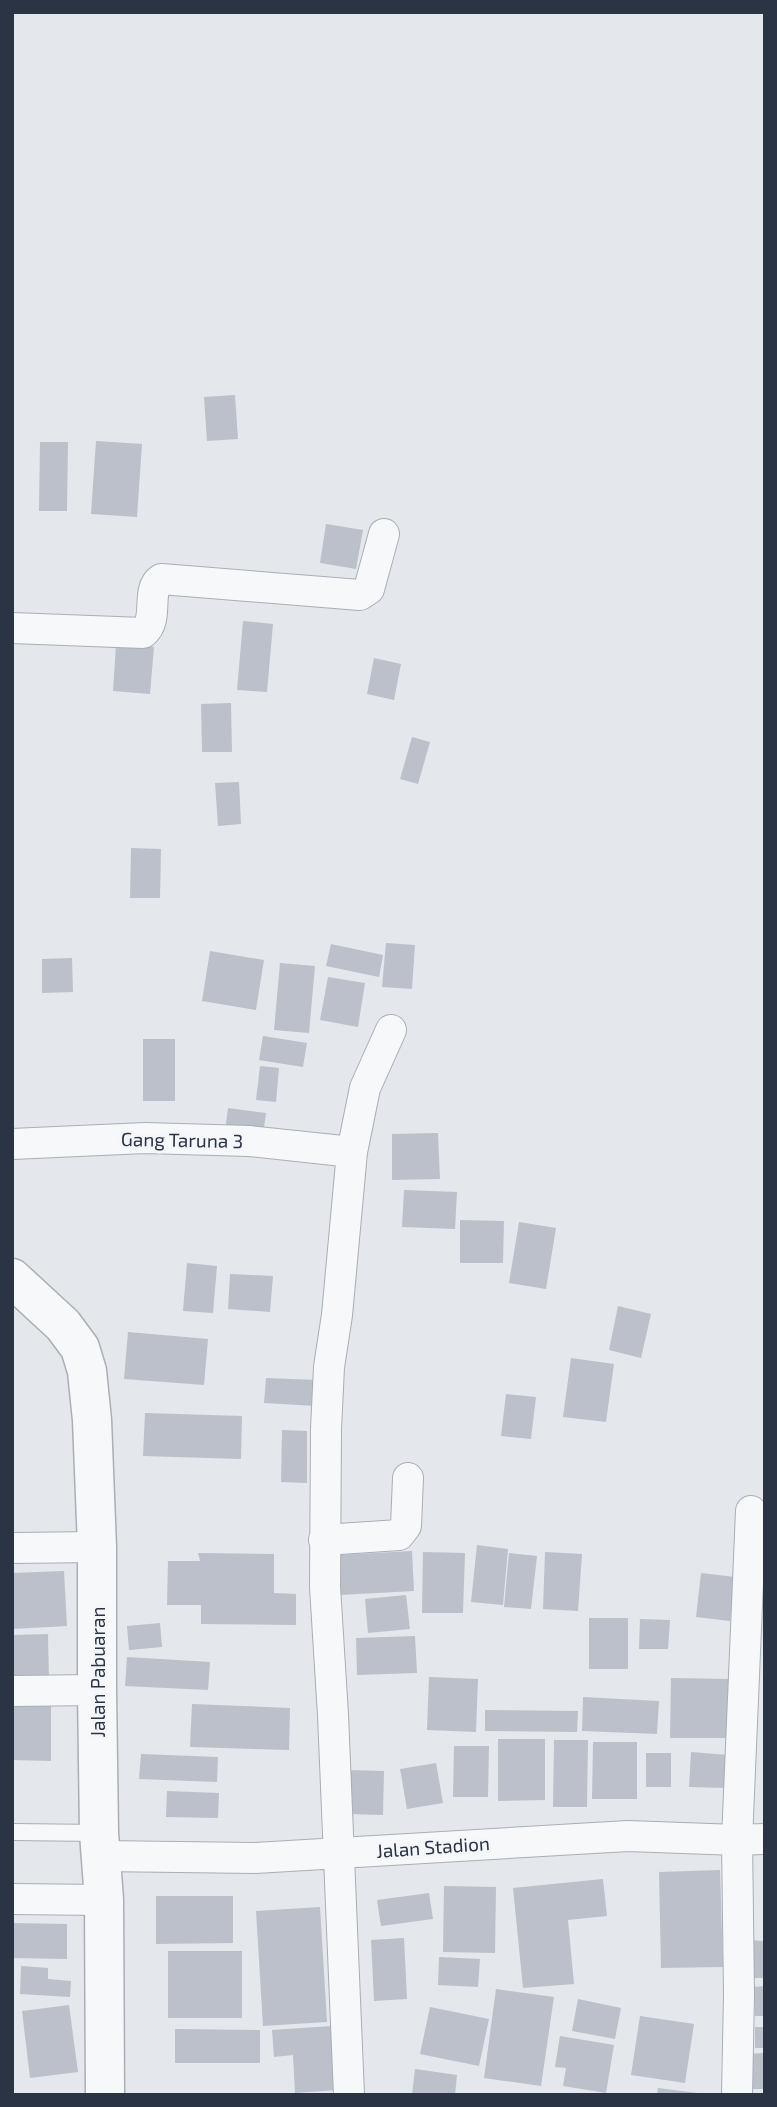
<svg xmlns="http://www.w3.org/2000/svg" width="777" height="2107" font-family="'Exo 2',sans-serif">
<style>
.building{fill:#bbc0ca}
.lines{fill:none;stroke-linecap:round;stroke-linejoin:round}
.service-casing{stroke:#a9aeb7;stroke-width:18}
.minor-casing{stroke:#a9aeb7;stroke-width:32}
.tertiary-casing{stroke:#a9aeb7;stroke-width:41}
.service{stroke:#f7f8fa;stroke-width:16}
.minor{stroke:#f7f8fa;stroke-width:30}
.tertiary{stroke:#f7f8fa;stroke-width:38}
.labels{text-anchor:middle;stroke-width:6;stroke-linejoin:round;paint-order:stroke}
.street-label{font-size:19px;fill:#2b3445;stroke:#f4f6f9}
</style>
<rect width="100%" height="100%" fill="#e4e7ec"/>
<path class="building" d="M235,395L238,439L207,441L204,397Z
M96,441L142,444L137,517L91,514Z
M40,442H68L67,511H39Z
M326,524L363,530L356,569L320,563Z
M243,621L273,624L267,692L237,690Z
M116,644L154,647L150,694L113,691Z
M374,658L401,664L394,700L367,694Z
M231,703L232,752H202L201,704Z
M412,737L430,742L418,784L400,779Z
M239,782L241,824L218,826L215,783Z
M131,848L161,849L160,898H130Z
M386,943L415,945L412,989L382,987Z
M331,944L383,955L379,977L326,966Z
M210,951L264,960L256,1010L202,1001Z
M72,958L73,992L42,993V959Z
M280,963L315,966L309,1033L274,1030Z
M328,977L365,983L358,1027L320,1020Z
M263,1036L307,1043L303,1067L259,1060Z
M143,1039H175V1101H143Z
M260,1066L279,1068L276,1102L256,1100Z
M228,1108L266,1113L263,1135L225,1131Z
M438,1133L440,1179L392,1180V1134Z
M404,1190L457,1192L455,1229L402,1227Z
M460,1220L504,1221L503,1263H460Z
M519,1222L556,1228L546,1289L509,1283Z
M187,1263L217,1266L213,1313L183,1311Z
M230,1274L273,1276L270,1312L228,1309Z
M618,1306L651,1314L641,1358L609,1350Z
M128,1332L208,1339L204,1385L124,1379Z
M571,1358L614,1364L606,1422L563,1417Z
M266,1378L317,1380L316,1406L264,1403Z
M506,1394L536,1397L531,1439L501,1436Z
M145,1413L242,1416L241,1459L143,1456Z
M282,1430L307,1431V1483L281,1482Z
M477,1545L508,1549L503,1605L471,1602Z
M412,1551L414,1591L340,1595L338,1555Z
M423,1552L465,1553L463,1613H422Z
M545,1552L582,1554L578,1611L543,1609Z
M198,1553L274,1554V1593L296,1594V1625L201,1624V1605H167L168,1561H200Z
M509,1553L537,1556L531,1609L504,1607Z
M64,1571L67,1626L12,1629V1573Z
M701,1573L735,1577L730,1621L696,1617Z
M406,1595L410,1629L368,1633L365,1599Z
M589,1618H628V1669H589Z
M640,1619L670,1620L668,1649H639Z
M160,1623L162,1647L129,1650L127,1626Z
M48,1634L49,1681L12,1682V1635Z
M415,1636L417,1673L357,1675L356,1638Z
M127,1657L210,1662L208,1690L125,1686Z
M429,1677L478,1679L476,1732L427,1730Z
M671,1678L730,1679L729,1738H670Z
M583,1697L659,1701L657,1734L582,1731Z
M12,1703H51V1761L12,1760Z
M192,1704L290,1708L289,1750L190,1747Z
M485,1710L578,1711L577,1732L485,1731Z
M498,1739H545V1800L498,1801Z
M554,1740H588L587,1807H553Z
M593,1742H637V1799H592Z
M454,1746H489L488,1797H453Z
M691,1752L729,1755L727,1788L689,1787Z
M646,1753H671V1787H646Z
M141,1754L218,1757L217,1782L139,1779Z
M436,1763L443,1803L407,1809L400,1769Z
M347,1770L384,1771L383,1815L346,1814Z
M167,1791L219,1793L218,1818L166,1817Z
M720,1870L723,1967L661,1968L659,1872Z
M603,1879L607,1916L568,1920L574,1984L523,1988L513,1888Z
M444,1886L496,1887L495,1953L443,1952Z
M429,1893L433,1919L381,1926L377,1900Z
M156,1896H233V1943L156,1944Z
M320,1907L327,2022L263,2026L256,1911Z
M12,1923L67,1924V1959L12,1958Z
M404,1938L407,1999L374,2001L371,1940Z
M749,1940L765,1941V1978H747Z
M168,1951H242V2018H168Z
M439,1957L480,1959L478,1987L438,1985Z
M21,1966L48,1968V1979L71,1981L70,1997L20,1994Z
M765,1986V2016H755L754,1987Z
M496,1989L554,1997L541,2086L484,2078Z
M578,1999L621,2008L615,2039L572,2031Z
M69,2005L78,2072L30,2078L22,2011Z
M430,2007L489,2019L479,2066L420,2054Z
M640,2016L694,2024L685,2083L631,2075Z
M332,2026L337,2090L295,2093L293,2055L274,2057L272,2030Z
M755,2027H765V2048H755Z
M175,2029L260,2030V2063H175Z
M560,2036L614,2045L606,2093L563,2086L566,2068L555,2067Z
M764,2053L765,2089H746L745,2054Z
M415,2069L457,2075L455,2095H412Z
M658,2088L698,2093V2095H657Z"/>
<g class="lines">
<defs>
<path id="service" d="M12,1832L99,1833"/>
<path id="minor" d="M12,628L143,633C160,620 145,590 161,579L360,595L369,589L384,534
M12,1144L145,1138L249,1141L352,1152
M324,1540L399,1535L406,1526L408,1478
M12,1548L97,1547
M12,1691L97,1690
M101,1856L255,1858L628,1836L737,1840L765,1839
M12,1899L104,1900
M349,2095L333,1715L325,1587L326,1429L329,1367L337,1315L352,1152L365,1088L391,1030
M737,2095L739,1994L737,1840L751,1511"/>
<path id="tertiary" d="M12,1278L63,1325L80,1348L87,1371L92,1420L97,1547V1690L99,1833L104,1900L105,2095"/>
</defs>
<use href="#service" class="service-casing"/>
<use href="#minor" class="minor-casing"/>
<use href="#tertiary" class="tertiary-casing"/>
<use href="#service" class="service"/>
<use href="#minor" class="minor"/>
<use href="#tertiary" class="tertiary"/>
</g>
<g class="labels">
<g class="street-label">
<text transform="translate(182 1140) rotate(1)" y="7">Gang Taruna 3</text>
<text transform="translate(98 1672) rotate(-90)" y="7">Jalan Pabuaran</text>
<text transform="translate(433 1847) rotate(-4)" y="7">Jalan Stadion</text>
</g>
</g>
<rect width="777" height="2107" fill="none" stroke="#2b3445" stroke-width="28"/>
</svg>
